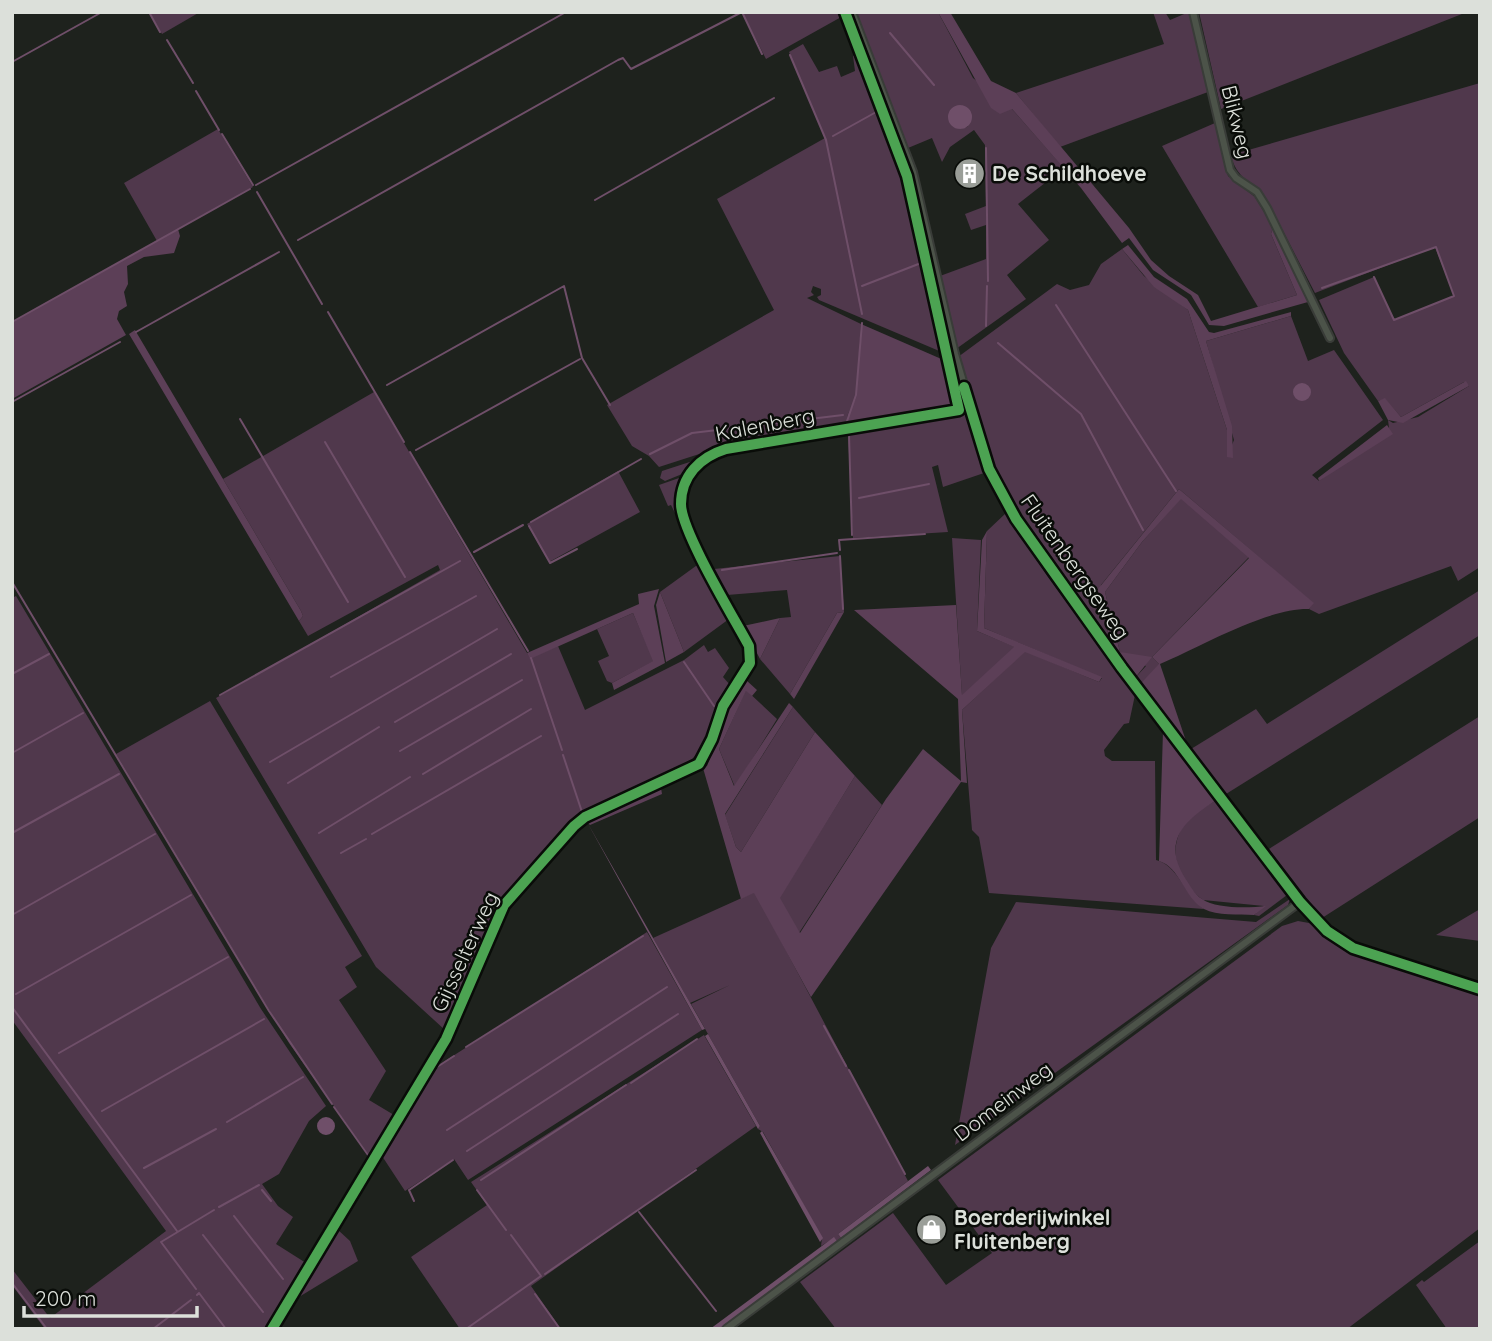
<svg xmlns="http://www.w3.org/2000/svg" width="1492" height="1341" font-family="Quicksand,sans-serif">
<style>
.green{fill:#50384c;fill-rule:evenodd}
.forest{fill:#5c3f57;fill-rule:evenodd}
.water{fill:#6f4f69}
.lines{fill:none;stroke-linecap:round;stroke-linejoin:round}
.stream{stroke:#6f4f69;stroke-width:2}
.minor-casing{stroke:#393c38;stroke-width:10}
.minor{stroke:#4c5349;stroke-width:6}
.cycleway-casing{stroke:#090c08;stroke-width:15}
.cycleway{stroke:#4ca352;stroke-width:10}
.labels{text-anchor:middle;stroke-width:5;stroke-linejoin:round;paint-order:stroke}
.street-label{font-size:21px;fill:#dce0da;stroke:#090c08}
.poi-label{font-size:21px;font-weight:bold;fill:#dce0da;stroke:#090c08;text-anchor:start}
</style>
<rect width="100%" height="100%" fill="#1e221d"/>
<path class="green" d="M149,12H200L162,34Z
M742,12H842L843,16L766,59Z
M856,12H938L973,78L1012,109L1064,168L1018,204L1049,240L1007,275L1026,299L956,349L940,276L986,259V225L971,230L965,214L986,206L985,145L974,130L950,147L942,162L932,138L908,148ZM961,105L971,121L967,127L959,129L953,110Z
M1153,12H1165L1170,20L1189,12L1208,92L1060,147L1016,93L1164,44Z
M1199,12H1467L1221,109Z
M803,44L819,72L837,66L841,77L855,71L853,56L858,53L903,178L944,353L819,300L817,297L821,295V289L813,286L811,292L814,295L807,298L861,324L856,399L848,414L847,426L721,447L659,467L649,456L632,446L607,405L774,310L717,199L825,138L789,52Z
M1480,83V567L1458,581L1451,566L1319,614L1309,609L1313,603L1179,489L1101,585L1100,599L1112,649L1003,492L986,450L958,357L1057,284L1070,290L1089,285L1101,264L1122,249L1144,276L1188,310L1227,430V457L1234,440L1206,341L1291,316L1308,361L1334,350L1383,420L1312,475L1319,481L1389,428L1388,420L1393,423L1418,417L1469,386L1464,382L1401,417L1385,399L1378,401L1344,353L1319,300L1374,277L1394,320L1454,296L1435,247L1315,293L1267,200C1253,183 1235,177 1231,155Z
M1215,123L1228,176L1255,197L1273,227L1271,234L1297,295L1258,307L1162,146Z
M218,129L253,187L157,241L124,183Z
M950,359H953L965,402L961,408Z
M374,392L530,658L558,646L585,710L684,660L704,645L708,652L715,648L729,668L723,677L731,686L700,751L692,759L650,783L590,809L564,829L502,899L445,1030L376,967L216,698L440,570L438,565L308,636L299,621L303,616L301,611L223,479Z
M965,414L984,473L943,487L938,465L932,467L948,532L853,538L848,434Z
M702,458L687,472L665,481L660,478L662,471Z
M618,471L640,512L549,562L527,524Z
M679,478L681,479L676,502L681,525L671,505L668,506L659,485Z
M1181,498L1249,557L1152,657L1160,665L1140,684L1135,678L1146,666L1120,652L1105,592L1142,542Z
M1006,513L1048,577L1135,695L1129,723L1124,724L1104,750L1105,756L1112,761H1155L1156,860C1178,865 1185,896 1204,909L989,893L979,837L972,830L962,710L1025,651L1099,682L1102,678L984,628L987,531Z
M952,538L981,540L977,631L1015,647L962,696Z
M840,556L844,612L837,613L790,694L760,659L780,618L791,617L787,590L727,595L714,569Z
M700,563L729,619L684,652L660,592Z
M1480,590V635L1226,794L1191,749L1256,709L1267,724Z
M16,596L261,1009L326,1106L309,1121L279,1174L262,1184L278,1206L293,1217L276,1244L306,1263L267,1329H45L12,1285V1269L50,1318L166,1231L12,1020V598Z
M633,613L654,661L612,683L607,681L598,661L609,656L597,629Z
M746,690L777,719L735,787L719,749Z
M210,701L362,956L345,967L357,987L339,1000L386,1071L369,1100L394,1115L369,1155L289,1043L116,754Z
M793,707L815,732L741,852L736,847L725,815Z
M1480,716V817L1322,918L1269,849Z
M855,776L882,805L799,933L779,898Z
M1215,801L1287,895L1259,916L1254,915L1264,906L1203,900C1177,879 1165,849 1187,820C1193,812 1207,806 1215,801Z
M755,892L908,1181L838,1234L841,1238L837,1241L834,1238L821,1246L822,1238L763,1132L758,1129L760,1126L691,1004L730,985L690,1003L653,938Z
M1290,899L1288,905L955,1145L991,948L1016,902L1256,922Z
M1480,909V941L1436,935Z
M1298,921L1309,923L1342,948L1480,995V1228L1347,1329H836L800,1282L893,1213L946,1285L992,1253L938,1180L1282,926Z
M647,932L702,1030L468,1180L454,1159L405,1191L382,1156L433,1072L445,1061Z
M704,1035L756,1126L531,1286L561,1329H460L411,1257L487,1205L471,1182Z
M337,1229L350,1241L358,1261L294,1300Z
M1480,1241V1329H1447L1416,1285L1422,1280L1424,1282Z"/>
<path class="forest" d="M938,12H950L991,81L1016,93L1129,228L1151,260L1169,276L1198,295L1211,321L1297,295L1271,234L1273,227L1308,302L1224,326L1209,325L1191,295L1153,270L1129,238L1122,243L1081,188L1012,109L1000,114L991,108Z
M178,229L180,236L174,253L144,257L127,266L128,284L124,292L127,306L119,311L117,319L126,335L12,399V322Z
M1128,245L1154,277L1187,299L1209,332L1214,333L1291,312V316L1206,341L1232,426L1233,458L1227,457V430L1188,310L1154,287L1122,249Z
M861,324L946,361L955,409L847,426L848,414L856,398Z
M135,330L301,611L303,616L299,621L129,334Z
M1466,381L1469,386L1403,423L1388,420L1378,401L1385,398L1401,417Z
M1387,425L1393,434L1319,481L1318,478Z
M1179,489L1314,603L1309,609C1266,608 1200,647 1160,664L1187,744L1140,684L1159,664L1152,657L1135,678L1112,649L1098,589ZM1181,499L1249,558L1152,657L1120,652L1105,592L1142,542Z
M987,531L984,628L1102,677L1099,682L1025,652L962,710L967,783L961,782L811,997L754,893L741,899L703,768L707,766L729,709L746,680L757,690L752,696L746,691L719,749L734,786L789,703L793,707L725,814L736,847L741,852L815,732L855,776L780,898L800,933L886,799L923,749L961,781L958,699L854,610L956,605L962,695L1014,647L977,631L982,540Z
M659,589L654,606L665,663L614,690L612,683L653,661L633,613L530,659L527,653L639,604L638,594Z
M660,592L684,652L666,662L656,605Z
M844,612L794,699L790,694L837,613Z
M780,618L760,659L743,626Z
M1163,731L1215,801C1184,821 1162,841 1185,878C1190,885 1194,894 1202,899C1216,909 1249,908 1266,906L1254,915C1239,914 1217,916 1204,909C1184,898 1180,867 1159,861Z
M661,788L662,794L590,825L587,822Z"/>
<path class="water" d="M948 117a12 12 0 1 1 24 0a12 12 0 1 1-24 0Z
M1293 392a9 9 0 1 1 18 0a9 9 0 1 1-18 0Z
M587,822L705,1029L702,1030Z
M708,1034L760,1126L758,1129L705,1036Z
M317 1126a9 9 0 1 1 18 0a9 9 0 1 1-18 0Z
M762,1131L823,1238L820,1242L760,1133Z
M928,1166L931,1170L841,1238L838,1234Z
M834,1237L837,1241L719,1329H710Z"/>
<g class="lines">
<path class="stream" d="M149,12L160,32
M742,12L762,54
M890,33L934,85
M167,40L193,83
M790,55L826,140L862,314
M12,62L102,12
M196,91L219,130
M222,134L253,185
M833,136L878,111
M986,148L988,281
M256,185L566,12
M257,192L322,304
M595,200L774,98
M298,240L618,60L623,58L631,69L740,13
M862,286L921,263
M1322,288L1436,247L1454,296L1394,320L1374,277
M1056,305L1176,491
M328,312L404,442
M12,322L250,189
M986,326L987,286
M136,332L279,252
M998,343L1081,414L1143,530
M387,385L564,286L582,358L610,405
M12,402L120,342
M240,419L348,602
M846,424L856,395L862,323
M849,435L852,535
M325,442L405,577
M416,450L580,359
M410,452L528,651
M650,454L692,433L843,415
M859,498L929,484
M531,522L641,459
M529,526L550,563L577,549
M840,550L839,540L925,534
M474,552L523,525
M840,556L843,609
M722,570L837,553
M12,582L269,1011L332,1104
M531,658L562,750
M684,662L714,706
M12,674L49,654
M331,677L476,596
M220,695L460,561
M395,722L511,654
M400,751L522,680
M702,752L718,709
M12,753L83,713
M563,755L582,812
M270,762L497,629
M423,774L531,709
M288,783L379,727
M591,809L689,765L698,757
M12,833L119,774
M319,833L410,777
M372,834L541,736
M341,853L366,839
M509,907L580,828
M12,915L155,834
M16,994L191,895
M12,1007L177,1231
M824,1026L846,1066
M446,1028L502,900L575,819
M452,1038L506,913
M466,1047L643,936
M59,1053L228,957
M436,1065L448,1044
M437,1067L454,1056
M849,1070L905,1174
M631,1083L697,1039
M402,1102L418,1077
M334,1107L368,1155
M102,1111L264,1019
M227,1122L303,1077
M447,1130L667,987
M467,1151L678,1014
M364,1165L398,1110
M144,1168L216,1129
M481,1180L626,1085
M262,1190L271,1201
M477,1190L506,1230
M353,1201L360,1190
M414,1201L409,1190L453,1160
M219,1207L259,1185
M639,1212L716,1311
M234,1216L283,1279
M341,1222L352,1203
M203,1235L263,1312
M545,1274L696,1170
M12,1283L47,1329
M196,1289L161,1242L214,1210
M535,1294L560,1329
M197,1295L199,1293L226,1329
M229,1328V1329
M153,1329L191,1300
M265,1329L311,1253
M277,1329L339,1224
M466,1329L541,1276L511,1235"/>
<defs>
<path id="minor" d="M852,12L913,172L955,354L985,457L998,488L1122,668L1317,921L1353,948L1480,989
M1193,12L1230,170L1236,178L1257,192L1267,208L1330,338
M272,1329L446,1039L504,905L574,826L585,817L699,764L712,739L723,706L750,663L749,646C734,618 681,531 681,504C681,476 700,457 726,449L970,408
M726,1329L1300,902"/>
</defs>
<use href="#minor" class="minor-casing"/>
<use href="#minor" class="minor"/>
<defs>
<path id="cycleway" d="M964,387L989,469L1016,519L1122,668L1300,902L1327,931L1353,948L1480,989
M272,1329L446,1039L504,905L574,826L585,817L699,764L712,739L723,706L750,663L749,646C734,618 681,531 681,504C681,476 700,457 726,449L959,410L907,176L845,12"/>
</defs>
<use href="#cycleway" class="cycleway-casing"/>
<use href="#cycleway" class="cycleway"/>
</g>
<defs>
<symbol id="building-disc" viewBox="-11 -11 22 22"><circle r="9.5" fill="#9a9e98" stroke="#090c08"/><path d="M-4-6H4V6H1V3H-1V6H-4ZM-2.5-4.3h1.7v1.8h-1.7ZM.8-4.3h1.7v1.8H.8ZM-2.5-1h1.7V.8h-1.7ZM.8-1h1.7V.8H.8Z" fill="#fff"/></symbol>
<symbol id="shop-disc" viewBox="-11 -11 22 22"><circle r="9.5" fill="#9a9e98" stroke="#090c08"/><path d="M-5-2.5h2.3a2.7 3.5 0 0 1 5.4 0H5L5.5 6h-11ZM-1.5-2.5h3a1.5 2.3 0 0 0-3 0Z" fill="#fff"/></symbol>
</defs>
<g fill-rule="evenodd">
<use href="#building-disc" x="952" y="156" width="35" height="35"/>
<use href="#shop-disc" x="914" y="1212" width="35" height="35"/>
</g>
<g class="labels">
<g class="street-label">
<text transform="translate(1237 122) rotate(76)" y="7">Blikweg</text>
<text transform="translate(765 425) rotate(-11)" y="7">Kalenberg</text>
<text transform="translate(1075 567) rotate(55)" y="7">Fluitenbergseweg</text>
<text transform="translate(465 952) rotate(-65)" y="7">Gijsselterweg</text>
<text transform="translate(1003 1102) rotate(-37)" y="7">Domeinweg</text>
</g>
<g class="poi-label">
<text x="992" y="181">De Schildhoeve</text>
<text x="954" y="1225">Boerderijwinkel<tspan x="954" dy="24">Fluitenberg</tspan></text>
</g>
</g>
<rect width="1492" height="1341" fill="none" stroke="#dce0da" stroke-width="28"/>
<path d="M24 1306v10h173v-10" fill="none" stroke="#dce0da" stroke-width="3.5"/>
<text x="35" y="1306" font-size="21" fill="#dce0da" stroke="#090c08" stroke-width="5" paint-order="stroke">200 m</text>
</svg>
